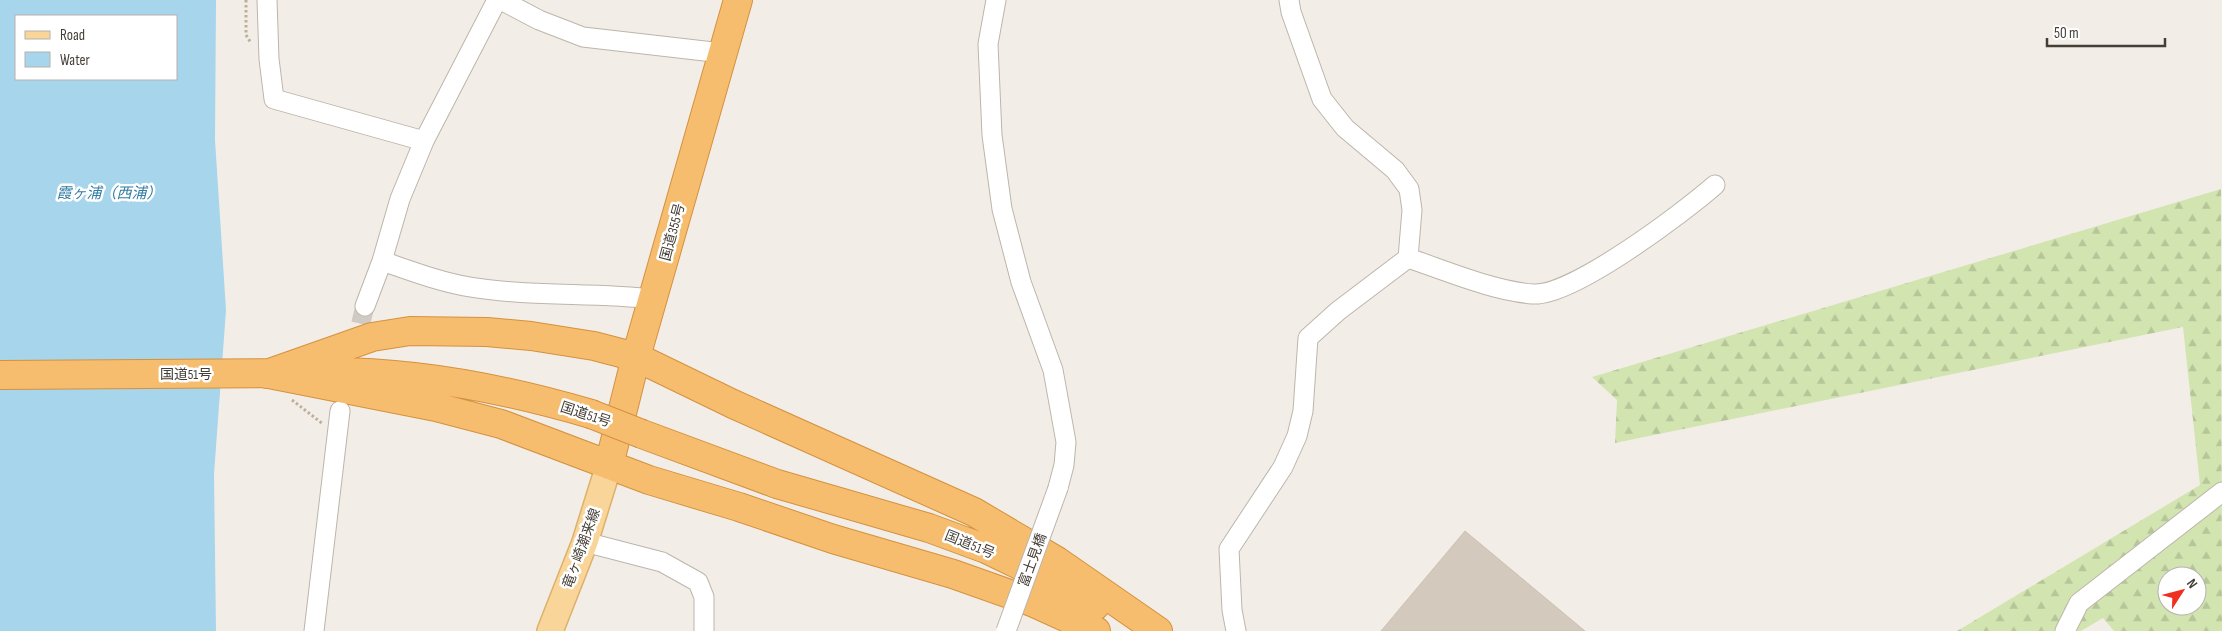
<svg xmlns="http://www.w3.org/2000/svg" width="2222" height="631" font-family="'Sofia Sans Condensed','Noto Sans JP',sans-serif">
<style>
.forest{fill:url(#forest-firs);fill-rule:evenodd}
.water{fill:#a6d5ec;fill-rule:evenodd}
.building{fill:#d3c9bd;stroke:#cec0b0}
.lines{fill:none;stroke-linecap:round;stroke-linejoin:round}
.minor-tunnel{stroke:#cfcbc4;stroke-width:19;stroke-dasharray:19 9;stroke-linecap:butt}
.minor-casing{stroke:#bdb5aa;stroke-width:21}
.major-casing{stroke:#ddb16a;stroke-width:28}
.highway-casing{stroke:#d5913e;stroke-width:30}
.path{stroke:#beaf9c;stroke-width:3;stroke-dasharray:2.5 2.5;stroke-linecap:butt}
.minor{stroke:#fff;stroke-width:19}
.major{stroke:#f9d599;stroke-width:25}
.highway{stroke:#f6bd6e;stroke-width:28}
.minor-bridge-casing{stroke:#bdb5aa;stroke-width:21;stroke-linecap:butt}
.highway-bridge-casing{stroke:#d5913e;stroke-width:30;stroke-linecap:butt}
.minor-bridge{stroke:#fff;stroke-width:19}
.highway-bridge{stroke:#f6bd6e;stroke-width:28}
.labels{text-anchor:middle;stroke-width:5;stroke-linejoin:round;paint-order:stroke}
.street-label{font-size:14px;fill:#453e36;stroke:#fff}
.water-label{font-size:15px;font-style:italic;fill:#337da3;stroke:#fff}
</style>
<defs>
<pattern id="forest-firs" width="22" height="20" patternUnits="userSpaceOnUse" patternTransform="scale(1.25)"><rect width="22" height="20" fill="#d2e5b1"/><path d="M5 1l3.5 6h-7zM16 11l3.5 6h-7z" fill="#b6c699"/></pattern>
</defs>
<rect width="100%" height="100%" fill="#f2eee7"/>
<path class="forest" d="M2221,189L2222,631H2114L2103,618L2081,631H1957L2200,485L2183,327L1615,443L1617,400L1592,377ZM2167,576H2197V606H2167Z"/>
<path class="water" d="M0,0H216L215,140L226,310L214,474L216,631H0ZM16,16H176V79H16Z"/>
<path class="building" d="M1465,531L1585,631H1381Z"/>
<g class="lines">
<path class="minor-tunnel" d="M354,351L365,306"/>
<defs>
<path id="minor" d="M267,0L269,59L274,99L424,141L497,0
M501,0L539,20L583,37L722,53
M996,0L988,44L992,135L1002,209L1021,282L1053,370L1066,442L1064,465L1058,488
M1408,258C1447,271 1493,291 1533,294C1572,297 1684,212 1715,185
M382,261C411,271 440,282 470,287C531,297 593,292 654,299
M365,306L382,261L400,199L424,141
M585,542L662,562L698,582L704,597V631
M314,631L340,411
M1236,631L1232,610L1229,549L1283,467L1297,436L1303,411L1308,338L1338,311L1408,258L1412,210L1409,189L1395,170L1345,128L1322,99L1291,12L1289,0
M2065,631L2079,603L2222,492"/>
<path id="major" d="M550,631L585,542L609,465"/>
<path id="highway" d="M331,372C420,372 506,389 591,414
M267,374L372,337L410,331L487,332L531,336L594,346L636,357L733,404L974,512L1057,561L1158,631
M269,374L436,407L501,424L649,480L739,507L833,539L953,574L1032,602L1096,631
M0,375L286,373
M642,434L777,484L929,528L986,549L1038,574L1095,606
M609,465L636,357L738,0"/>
</defs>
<use href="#minor" class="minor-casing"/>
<use href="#major" class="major-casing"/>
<use href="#highway" class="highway-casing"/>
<path class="path" d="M246,0V35L251,43
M292,400L323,424"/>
<use href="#minor" class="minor"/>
<use href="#major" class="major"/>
<use href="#highway" class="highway"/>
<defs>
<path id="minor-bridge" d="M1006,631L1058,488"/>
<path id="highway-bridge" d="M591,414L642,434"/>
</defs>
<use href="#minor-bridge" class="minor-bridge-casing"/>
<use href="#highway-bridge" class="highway-bridge-casing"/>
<use href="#minor-bridge" class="minor-bridge"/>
<use href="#highway-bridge" class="highway-bridge"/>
</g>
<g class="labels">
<g class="street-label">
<text transform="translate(672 232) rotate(-75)" y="5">国道355号</text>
<text x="186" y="379">国道51号</text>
<text transform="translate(586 414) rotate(18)" y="5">国道51号</text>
<text transform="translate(970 544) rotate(22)" y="5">国道51号</text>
<text transform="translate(581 548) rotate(-70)" y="5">竜ヶ崎潮来線</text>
<text transform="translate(1032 560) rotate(-70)" y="5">富士見橋</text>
</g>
<g class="water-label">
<text x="109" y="198">霞ヶ浦（西浦）</text>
</g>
</g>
<rect x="15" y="15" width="162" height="65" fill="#ffffff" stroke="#b5b2af"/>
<rect x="25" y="31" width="25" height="8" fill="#f9d599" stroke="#b5b2af"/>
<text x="60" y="40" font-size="15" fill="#453e36">Road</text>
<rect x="25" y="52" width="25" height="15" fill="#a6d5ec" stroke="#b5b2af"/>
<text x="60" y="65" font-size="15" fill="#453e36">Water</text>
<g transform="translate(2182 591) rotate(54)"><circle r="24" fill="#ffffff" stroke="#b5b2af"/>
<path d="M0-4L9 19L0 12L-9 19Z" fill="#ee2f22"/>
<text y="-8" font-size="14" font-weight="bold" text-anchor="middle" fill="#453e36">N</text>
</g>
<path d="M2047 38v8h118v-8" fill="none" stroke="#453e36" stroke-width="2.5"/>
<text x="2054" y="38" font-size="15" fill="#453e36" stroke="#ffffff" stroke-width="4" paint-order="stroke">50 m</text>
</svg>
